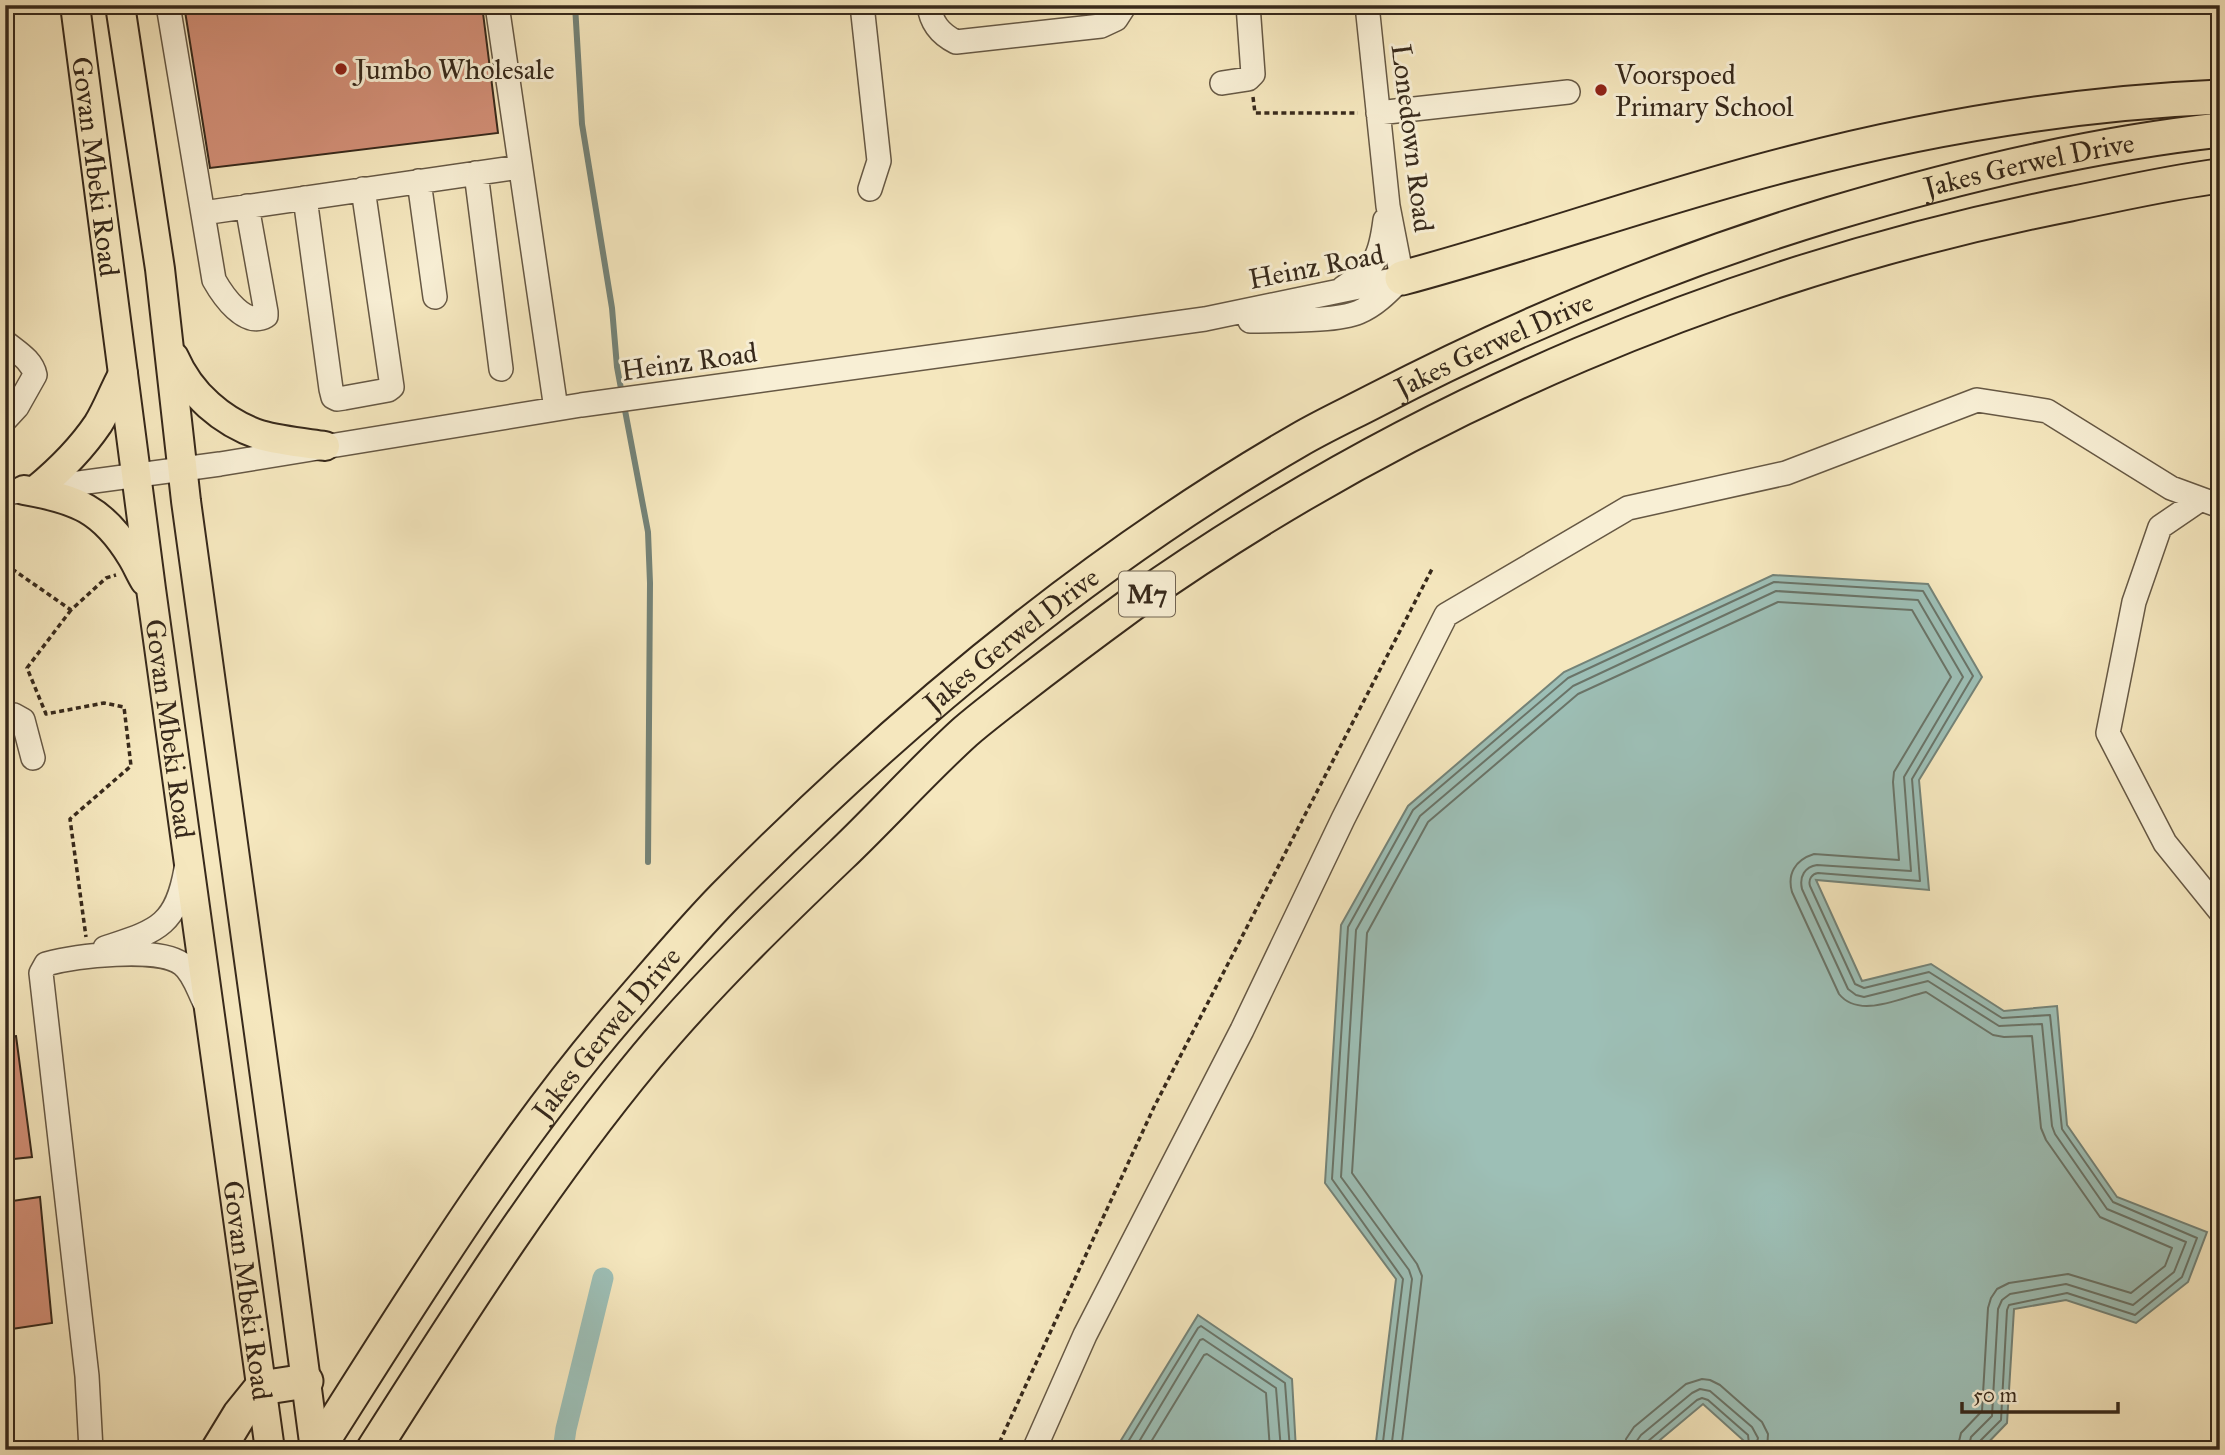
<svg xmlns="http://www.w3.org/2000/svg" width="2225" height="1455" font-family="'IM FELL Great Primer',serif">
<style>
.water{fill:#9dbfb6;stroke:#748378;stroke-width:2}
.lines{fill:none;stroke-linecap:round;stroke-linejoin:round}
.shore{stroke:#6a7468;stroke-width:2}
.stream{stroke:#748378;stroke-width:6}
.canal{stroke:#9dbfb6;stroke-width:21}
.building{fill:#d18e76;stroke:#37291b;stroke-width:2}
.minor-casing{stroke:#665844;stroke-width:26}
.major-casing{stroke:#37291b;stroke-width:32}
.highway-casing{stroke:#37291b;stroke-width:37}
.path{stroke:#37291b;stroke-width:3.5;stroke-dasharray:5 3.5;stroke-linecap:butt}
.minor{stroke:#f8efd5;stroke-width:23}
.major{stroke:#f5e7be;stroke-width:28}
.highway{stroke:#f5e7be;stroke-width:33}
.poi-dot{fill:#8f2418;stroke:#f8efd5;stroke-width:2.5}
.labels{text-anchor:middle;stroke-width:6;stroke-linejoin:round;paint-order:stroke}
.shield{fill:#f8efd5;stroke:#716453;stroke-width:2}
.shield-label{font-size:26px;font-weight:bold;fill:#37291b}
.poi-label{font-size:28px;fill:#37291b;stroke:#f8efd5;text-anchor:start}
.street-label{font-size:28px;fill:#37291b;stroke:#f8efd5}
</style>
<rect width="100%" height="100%" fill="#f5e7be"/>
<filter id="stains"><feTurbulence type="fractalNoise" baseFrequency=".00286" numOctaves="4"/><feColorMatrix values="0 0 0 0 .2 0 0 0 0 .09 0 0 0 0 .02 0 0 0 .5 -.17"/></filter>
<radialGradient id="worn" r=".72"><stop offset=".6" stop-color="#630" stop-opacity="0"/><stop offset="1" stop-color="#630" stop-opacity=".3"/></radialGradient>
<path class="water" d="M1773,575L1928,584L1982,677L1919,780L1929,890L1816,880L1862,981L1931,964L2004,1011L2057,1006L2067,1125L2117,1197L2207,1232L2188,1282L2136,1323L2066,1300L2014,1309L2007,1423L1981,1450H1726L1743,1440L1703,1404L1648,1450H1375L1396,1279L1325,1183L1341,925L1408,806L1564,672Z
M1198,1315L1292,1379L1296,1450H1115Z"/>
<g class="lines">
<path class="shore" d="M1123,1450L1198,1328L1201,1326L1285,1383L1290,1450
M1134,1450L1200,1340L1203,1339L1276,1388L1281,1450
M1146,1450L1204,1355L1207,1354L1266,1393L1270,1450
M1382,1450L1403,1279L1332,1179L1348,927L1413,810L1568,678L1774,582L1923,591L1973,676L1912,779L1920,881L1818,873C1812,874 1808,879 1810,886L1855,984L1864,988L1929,972L2002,1018L2050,1015L2062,1129L2113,1202L2197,1238L2182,1277L2135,1315L2067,1293L2009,1305L2007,1310L2001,1420L1978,1443L1976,1450
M1391,1450L1412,1279L1409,1270L1341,1177L1356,930L1420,816L1573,686L1776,591L1918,600L1963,677L1904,777L1911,871L1817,865C1805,867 1799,876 1802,889L1848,989L1856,995L1864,997L1928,981L1999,1026L2042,1024L2052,1126L2055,1134L2107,1209L2186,1242L2174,1272L2133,1305L2066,1284L2010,1294L2002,1300L1998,1309L1992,1416L1971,1437L1968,1450
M1401,1450L1422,1276L1417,1264L1352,1173L1367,933L1428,822L1578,694L1778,602L1912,610L1951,677L1894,772L1893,782L1899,860L1814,854C1795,860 1787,874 1792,892L1839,994C1859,1019 1900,998 1926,992L1993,1035L2004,1037L2032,1036L2041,1128L2046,1140L2100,1217L2172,1248L2165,1266L2131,1293L2068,1274L2009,1283L1997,1289L1991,1298L1988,1308L1982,1411L1961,1433L1957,1450
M1625,1450L1626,1439L1634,1427L1686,1384L1702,1379L1710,1380L1720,1385L1762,1422L1768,1434L1767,1450
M1635,1450L1636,1442L1641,1435L1692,1393L1700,1389L1710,1391L1752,1427L1758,1438L1755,1450
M1644,1450L1647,1442L1697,1400L1702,1398L1708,1400L1748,1435L1749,1444L1741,1450"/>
<path class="stream" d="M575,5L582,124L612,308L617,367L622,394
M624,405L648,532L650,583L648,862"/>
<path class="canal" d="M563,1450L566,1429L603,1278"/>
</g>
<path class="building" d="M184,5H482L498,133L210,168Z
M16,1036L32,1157L5,1160V1037Z
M40,1197L52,1323L5,1330V1202Z"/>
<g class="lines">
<defs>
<path id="minor" d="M168,5L214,280C223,296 245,328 266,316V312L247,206
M497,5L556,409
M862,5L879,161L870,189
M929,5C931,23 940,34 956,42L1101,26L1116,19L1125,5
M1367,5L1388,206L1402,278
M1222,83L1248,79L1253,74L1248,5
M1378,113L1568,92
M476,173L501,369
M419,181L435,297
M305,198L331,389L333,397L337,399L344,398L388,390L392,387L363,189
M203,213L519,167
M1343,288C1376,265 1380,259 1385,220
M1250,321C1278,320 1336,322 1359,312C1376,305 1389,291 1402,278
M5,342C17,352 32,360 35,375L17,407L5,420
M5,493L220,464L581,405L1205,319L1402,278
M2201,499L2160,527L2134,602L2108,733L2165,843L2220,911
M5,717L14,715L23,720L33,758
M105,948C156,931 176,927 186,869
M91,1450L87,1376L41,973L46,964C75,956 158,946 182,964C193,972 198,989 204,1001
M1034,1450L1085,1335L1242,1030L1343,819L1446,615L1628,508L1786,473L1977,400L2047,411L2171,488L2220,506"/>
<g id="major">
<path id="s1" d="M75,5L151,589L270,1450"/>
<path d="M120,5L160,269L186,501L287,1237L315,1450"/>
<path d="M174,357C190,394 222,422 260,435C281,441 304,443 325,446"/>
<path d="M37,489C60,470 81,449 98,424C108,408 114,390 123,374"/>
<path d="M24,490C76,499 103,509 132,557C137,565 140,573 145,581"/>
</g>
<g id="highway">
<path d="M1402,278C1533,243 1661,196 1792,163C1931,127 2076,103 2220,97"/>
<path d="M218,1450L240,1414L261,1388L306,1381"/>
<path id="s2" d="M317,1450C412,1301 504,1149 620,1014C654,975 688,934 724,897C896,723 1086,563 1299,440C1323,426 1349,414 1374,401C1520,325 1673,262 1831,214C1955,177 2091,144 2220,130"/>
<path d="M373,1450C459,1315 544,1180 646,1057C706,985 773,920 841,855C883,815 922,771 965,732C980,719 996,707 1011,695C1051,664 1091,634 1132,604C1412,406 1735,270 2070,204C2120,194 2170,182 2220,176"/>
</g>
</defs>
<use href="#minor" class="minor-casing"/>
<use href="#major" class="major-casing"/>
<use href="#highway" class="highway-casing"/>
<path class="path" d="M1253,97L1255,113H1358
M5,564L71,610L106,578L116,575
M71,610L27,668L46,714L104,703L124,707L131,766L70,819L86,937
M996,1450L1154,1107L1432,569"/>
<use href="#minor" class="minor"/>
<use href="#major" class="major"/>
<use href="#highway" class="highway"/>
</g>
<g class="poi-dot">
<circle cx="341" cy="69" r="7"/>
<circle cx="1601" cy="90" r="7"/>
</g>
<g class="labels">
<rect class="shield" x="1119" y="571.5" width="56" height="45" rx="5"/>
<g class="shield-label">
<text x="1147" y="603">M7</text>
</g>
<g class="poi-label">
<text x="355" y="79">Jumbo Wholesale</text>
<text x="1615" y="84">Voorspoed<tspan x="1615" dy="32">Primary School</tspan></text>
</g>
<g class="street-label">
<text transform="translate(1413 138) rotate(83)" y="10">Lonedown Road</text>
<text dy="10" stroke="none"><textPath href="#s1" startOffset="163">Govan Mbeki Road</textPath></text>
<text dy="10" stroke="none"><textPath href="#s2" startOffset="2208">Jakes Gerwel Drive</textPath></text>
<text transform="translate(1316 266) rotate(-11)" y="10">Heinz Road</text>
<text dy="10" stroke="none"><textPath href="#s2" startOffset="1642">Jakes Gerwel Drive</textPath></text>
<text transform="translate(689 361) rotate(-8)" y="10">Heinz Road</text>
<text dy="10" stroke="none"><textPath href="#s2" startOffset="1074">Jakes Gerwel Drive</textPath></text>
<text dy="10" stroke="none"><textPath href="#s1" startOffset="730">Govan Mbeki Road</textPath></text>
<text dy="10" stroke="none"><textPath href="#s2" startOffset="508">Jakes Gerwel Drive</textPath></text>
<text dy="10" stroke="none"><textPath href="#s1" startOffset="1297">Govan Mbeki Road</textPath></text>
</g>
</g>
<rect width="2225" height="1455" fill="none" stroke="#f5e7be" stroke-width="28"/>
<rect x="7" y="7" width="2211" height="1441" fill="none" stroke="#37291b" stroke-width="3.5"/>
<rect x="14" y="14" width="2197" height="1427" fill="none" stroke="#37291b" stroke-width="2"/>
<path d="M1962 1402v10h156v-10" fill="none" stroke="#37291b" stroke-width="3.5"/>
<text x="1973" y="1402" font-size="21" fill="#37291b" stroke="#f8efd5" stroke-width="5" paint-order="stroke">50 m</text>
<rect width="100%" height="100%" filter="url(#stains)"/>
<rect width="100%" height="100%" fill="url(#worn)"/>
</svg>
